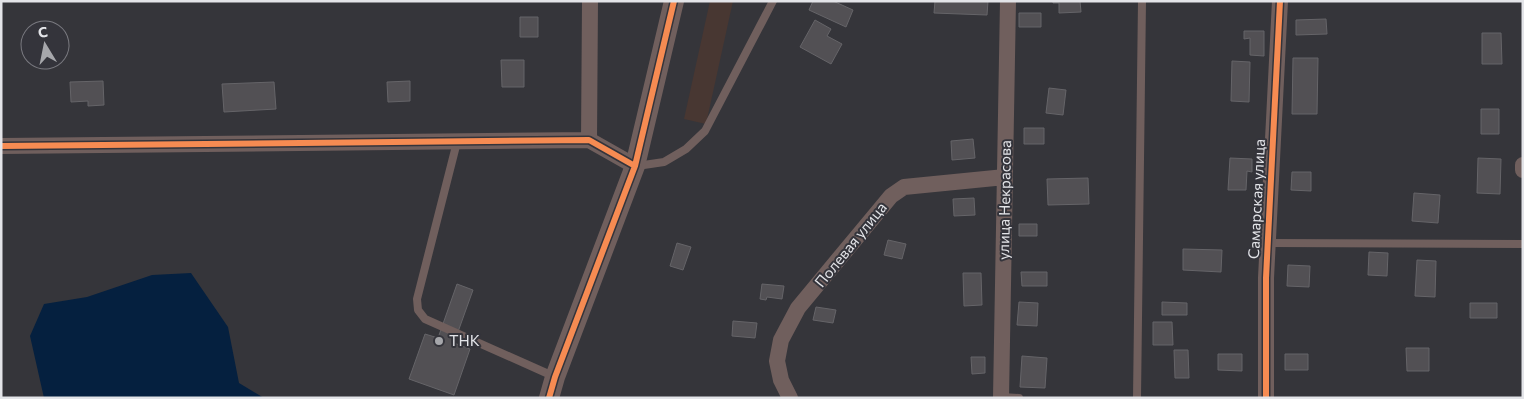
<svg xmlns="http://www.w3.org/2000/svg" width="1524" height="399" font-family="Commissioner,sans-serif">
<style>
.industrial{fill:#483732}
.water{fill:#05203f}
.building{fill:#525054;stroke:#656468}
.lines{fill:none;stroke-linecap:round;stroke-linejoin:round}
.service{stroke:#705f5d;stroke-width:8}
.minor{stroke:#705f5d;stroke-width:16}
.tertiary{stroke:#705f5d;stroke-width:20}
.cycleway-casing{stroke:#34343b;stroke-width:9}
.cycleway{stroke:#f68b52;stroke-width:6}
.poi-dot{fill:#a6a7ab;stroke:#34343b;stroke-width:2}
.labels{text-anchor:middle;stroke-width:4;stroke-linejoin:round;paint-order:stroke}
.street-label{font-size:15px;fill:#e3e4e8;stroke:#34343b}
.poi-label{font-size:15px;fill:#e3e4e8;stroke:#34343b;text-anchor:start}
</style>
<rect width="100%" height="100%" fill="#35353a"/>
<path class="industrial" d="M710,1H733L706,124L684,119Z"/>
<path class="water" d="M191,273L228,327L239,383L264,398H44L30,336L44,304L87,297L152,275Z"/>
<path class="building" d="M813,1H833L853,10L846,27L809,10Z
M935,1H988L987,15L934,13Z
M1053,1H1080L1081,12L1059,13V3H1053Z
M1019,13H1041V27H1019Z
M520,17H538V37H520Z
M1326,19L1327,34L1296,35V20Z
M815,20L831,29L827,36L842,44L831,64L800,47Z
M1244,31H1264V56L1250,55V38L1244,39Z
M1482,33H1501L1502,64H1482Z
M1293,58H1318L1317,114H1292Z
M501,60H524V87H502Z
M1232,61L1250,62L1249,102L1231,101Z
M103,81L104,105L88,106V101L71,102L70,82Z
M410,81V101L388,102L387,82Z
M274,82L276,109L224,112L222,84Z
M1049,88L1066,90L1063,115L1046,113Z
M1481,109H1499V134H1481Z
M1024,128H1044V144H1024Z
M973,139L975,158L952,160L951,141Z
M1230,158L1252,159V172L1247,171L1246,190H1228Z
M1478,158L1501,159L1500,194L1477,193Z
M1292,172H1311V191L1291,190Z
M1088,178L1089,204L1048,205L1047,179Z
M1414,193L1440,195L1438,223L1412,221Z
M974,198L975,215L954,216L953,199Z
M1019,224H1037V236H1019Z
M888,240L906,244L902,259L884,255Z
M677,243L691,247L683,270L670,266Z
M1183,249L1222,250L1221,272L1183,270Z
M1369,252L1388,253L1387,276L1368,275Z
M1417,260L1436,261L1435,297L1415,296Z
M1288,265L1310,266L1309,287L1287,286Z
M1021,272H1047V286H1022Z
M963,273H981L982,305L964,306Z
M457,284L473,290L454,343L470,349L454,395L409,379L425,334L438,338Z
M762,284L784,286L782,299L767,297L766,300L760,299Z
M1019,302L1038,303L1037,326L1017,325Z
M1162,302L1187,303V315H1162Z
M1470,303H1497V318H1470Z
M816,307L836,310L833,323L813,320Z
M733,321L757,323L755,338L732,336Z
M1153,322H1172L1173,345H1153Z
M1406,348H1429V371H1407Z
M1174,350H1188L1189,378H1175Z
M1218,354H1242V371L1218,370Z
M1285,354H1308V370H1285Z
M1022,356L1047,358L1045,388L1020,387Z
M971,357H985V373L972,374Z"/>
<g class="lines">
<path class="service" d="M457,142L417,299L418,310L425,319L553,376
M637,166L664,162L686,149L705,131L773,1
M1268,243L1523,244
M1002,397L1019,398
M1137,398L1142,1"/>
<path class="minor" d="M589,140L590,1
M1,146L589,140L635,166
M1523,165V170
M790,398L781,380L777,361L781,340L798,308L891,196L904,187L1005,177
M1001,398L1008,1
M1266,398V278L1280,1"/>
<path class="tertiary" d="M549,398L555,377L635,166L674,1"/>
<defs>
<path id="cycleway" d="M1,146L589,140L635,166
M549,398L555,377L635,166L674,1
M1266,398V278L1280,1"/>
</defs>
<use href="#cycleway" class="cycleway-casing"/>
<use href="#cycleway" class="cycleway"/>
</g>
<circle class="poi-dot" cx="439" cy="341" r="5"/>
<g class="labels">
<g class="street-label">
<text transform="translate(1257 199) rotate(-87)" y="5">Самарская улица</text>
<text transform="translate(1005 200) rotate(-89)" y="5">улица Некрасова</text>
<text transform="translate(851 245) rotate(-51)" y="5">Полевая улица</text>
</g>
<g class="poi-label">
<text x="449" y="346">ТНК</text>
</g>
</g>
<rect width="1524" height="399" fill="none" stroke="#e3e4e8" stroke-width="5"/>
<g transform="translate(45 45) rotate(350)"><circle r="24" fill="#34343b" stroke="#7a7a80"/>
<path d="M0-4L9 19L0 12L-9 19Z" fill="#a6a7ab"/>
<text y="-8" font-size="14" font-weight="bold" text-anchor="middle" fill="#e3e4e8">С</text>
</g>
</svg>
